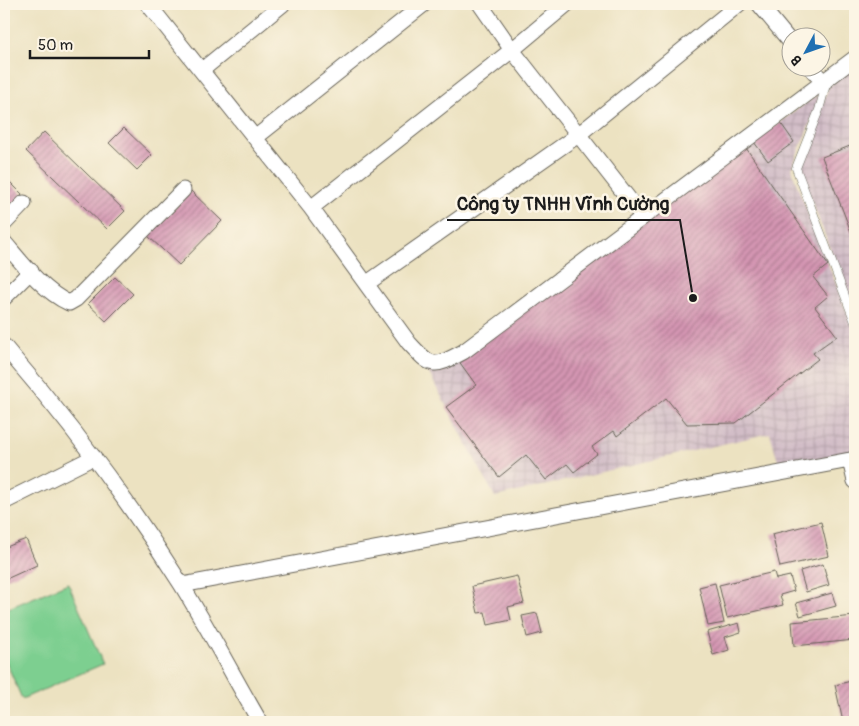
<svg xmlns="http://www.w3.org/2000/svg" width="859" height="726" font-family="Pangolin,sans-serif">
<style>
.industrial{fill:url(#industrial-grid)}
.pitch{fill:#7dcf90;stroke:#4c7656}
.building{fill:url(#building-hatch)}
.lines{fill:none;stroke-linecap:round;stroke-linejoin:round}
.lane-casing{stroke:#656156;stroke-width:9}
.street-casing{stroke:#656156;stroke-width:17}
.lane{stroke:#fff;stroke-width:8}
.street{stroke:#fff;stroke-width:15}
.leader{fill:none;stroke:#1c1c1c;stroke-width:2}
.callout-dot{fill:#1c1c1c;stroke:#fcf5e5;stroke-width:2}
.callout-label{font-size:19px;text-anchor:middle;font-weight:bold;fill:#1c1c1c;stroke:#fcf5e5;stroke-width:5;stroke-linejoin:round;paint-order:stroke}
</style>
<defs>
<pattern id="industrial-grid" width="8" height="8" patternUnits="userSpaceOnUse" patternTransform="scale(1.25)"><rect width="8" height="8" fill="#d2bdc7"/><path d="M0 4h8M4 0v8" fill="none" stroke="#b4a2aa"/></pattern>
<pattern id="building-hatch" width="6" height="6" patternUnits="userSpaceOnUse" patternTransform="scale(1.25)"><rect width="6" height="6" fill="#d495b2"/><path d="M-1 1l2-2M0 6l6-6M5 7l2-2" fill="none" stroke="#ab7990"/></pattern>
</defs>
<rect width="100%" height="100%" fill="#fcf5e5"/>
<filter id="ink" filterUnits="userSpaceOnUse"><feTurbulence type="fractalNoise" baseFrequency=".02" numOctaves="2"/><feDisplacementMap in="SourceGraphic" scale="10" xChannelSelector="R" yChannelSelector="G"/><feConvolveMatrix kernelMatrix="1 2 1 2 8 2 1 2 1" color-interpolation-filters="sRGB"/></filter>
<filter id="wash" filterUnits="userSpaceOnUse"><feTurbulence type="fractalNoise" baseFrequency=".0096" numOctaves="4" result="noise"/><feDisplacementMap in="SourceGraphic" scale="20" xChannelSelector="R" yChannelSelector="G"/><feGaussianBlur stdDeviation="1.12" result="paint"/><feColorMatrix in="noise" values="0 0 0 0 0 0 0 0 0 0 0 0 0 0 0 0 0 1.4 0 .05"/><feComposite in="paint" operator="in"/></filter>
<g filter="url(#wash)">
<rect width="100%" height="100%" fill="#ece2c1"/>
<path class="industrial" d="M855,65V313L799,168L829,86Z
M820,93L816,109L792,167L795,180L855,332V453L780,468L770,433L495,497L425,366L442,369Z"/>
<path class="pitch" d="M68,583L103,664L22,699L4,657V610Z"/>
<g id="blocks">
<path class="building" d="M780,122L794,142L768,161L754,142Z
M124,128L152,155L137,170L109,143Z
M44,132L125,211L107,229L26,151Z
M855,144V242L822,157Z
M746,148L828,265L813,277L828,296L815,307L837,336L813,353L818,359L736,423L687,424L666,398L617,436L614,431L592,447L597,454L574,472L567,464L546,480L526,455L499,477L446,407L476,385L458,360Z
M5,177L22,194L4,214V179Z
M191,191L222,221L179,265L148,236Z
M115,277L133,294L106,321L88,304Z
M821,522L829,556L780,567L772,534Z
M26,539L37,565L4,580V548Z
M823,564L829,585L806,592L800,571Z
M774,572L776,579L790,576L794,591L780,595L783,605L727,618L719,585Z
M517,576L524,603L508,607L511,620L488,625L485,612L478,613L472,586Z
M715,583L724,623L708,626L699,587Z
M832,593L836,606L800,616L796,603Z
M537,613L542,633L527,637L522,616Z
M855,616V640L794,646L792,622Z
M739,623L741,632L725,637L729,650L713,655L707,632Z
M855,680V722H843L835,685Z"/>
</g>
</g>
<g filter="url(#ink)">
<use href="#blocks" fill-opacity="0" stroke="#656156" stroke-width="1"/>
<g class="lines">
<defs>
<path id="lane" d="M827,81L819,110L796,168L855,322"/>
<path id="street" d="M148,4L311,208L409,343C432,368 433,368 463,352L855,58
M480,4L512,50L643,217
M759,4L792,44
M811,68L824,83
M202,70L283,4
M255,138L424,4
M311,208L512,50L567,4
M4,224L24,203
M4,242C22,263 43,291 69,303L76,299L183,190
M366,284L578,135L739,4
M4,298L31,271
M4,346C68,420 128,500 181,584C209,629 233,676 260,722
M855,459L850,460L855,481
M4,502L94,457
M182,585L850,460"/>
</defs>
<use href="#lane" class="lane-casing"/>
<use href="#street" class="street-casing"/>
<use href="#lane" class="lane"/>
<use href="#street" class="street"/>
</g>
</g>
<path class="leader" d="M693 298L680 220H447"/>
<circle class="callout-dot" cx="693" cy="298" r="5"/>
<g class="callout-label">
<text x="563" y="210">Công ty TNHH Vĩnh Cường</text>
</g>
<rect width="859" height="726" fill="none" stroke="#fcf5e5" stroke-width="20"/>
<g transform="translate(806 52) rotate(229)"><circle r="24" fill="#fcf5e5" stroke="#a29e95"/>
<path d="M0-4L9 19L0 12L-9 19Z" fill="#1f6fb2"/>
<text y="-8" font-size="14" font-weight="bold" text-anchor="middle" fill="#1c1c1c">B</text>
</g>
<path d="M30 50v8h119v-8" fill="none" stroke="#1c1c1c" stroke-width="2.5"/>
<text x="38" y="50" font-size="15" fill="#1c1c1c" stroke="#fcf5e5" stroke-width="4" paint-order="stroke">50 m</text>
</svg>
